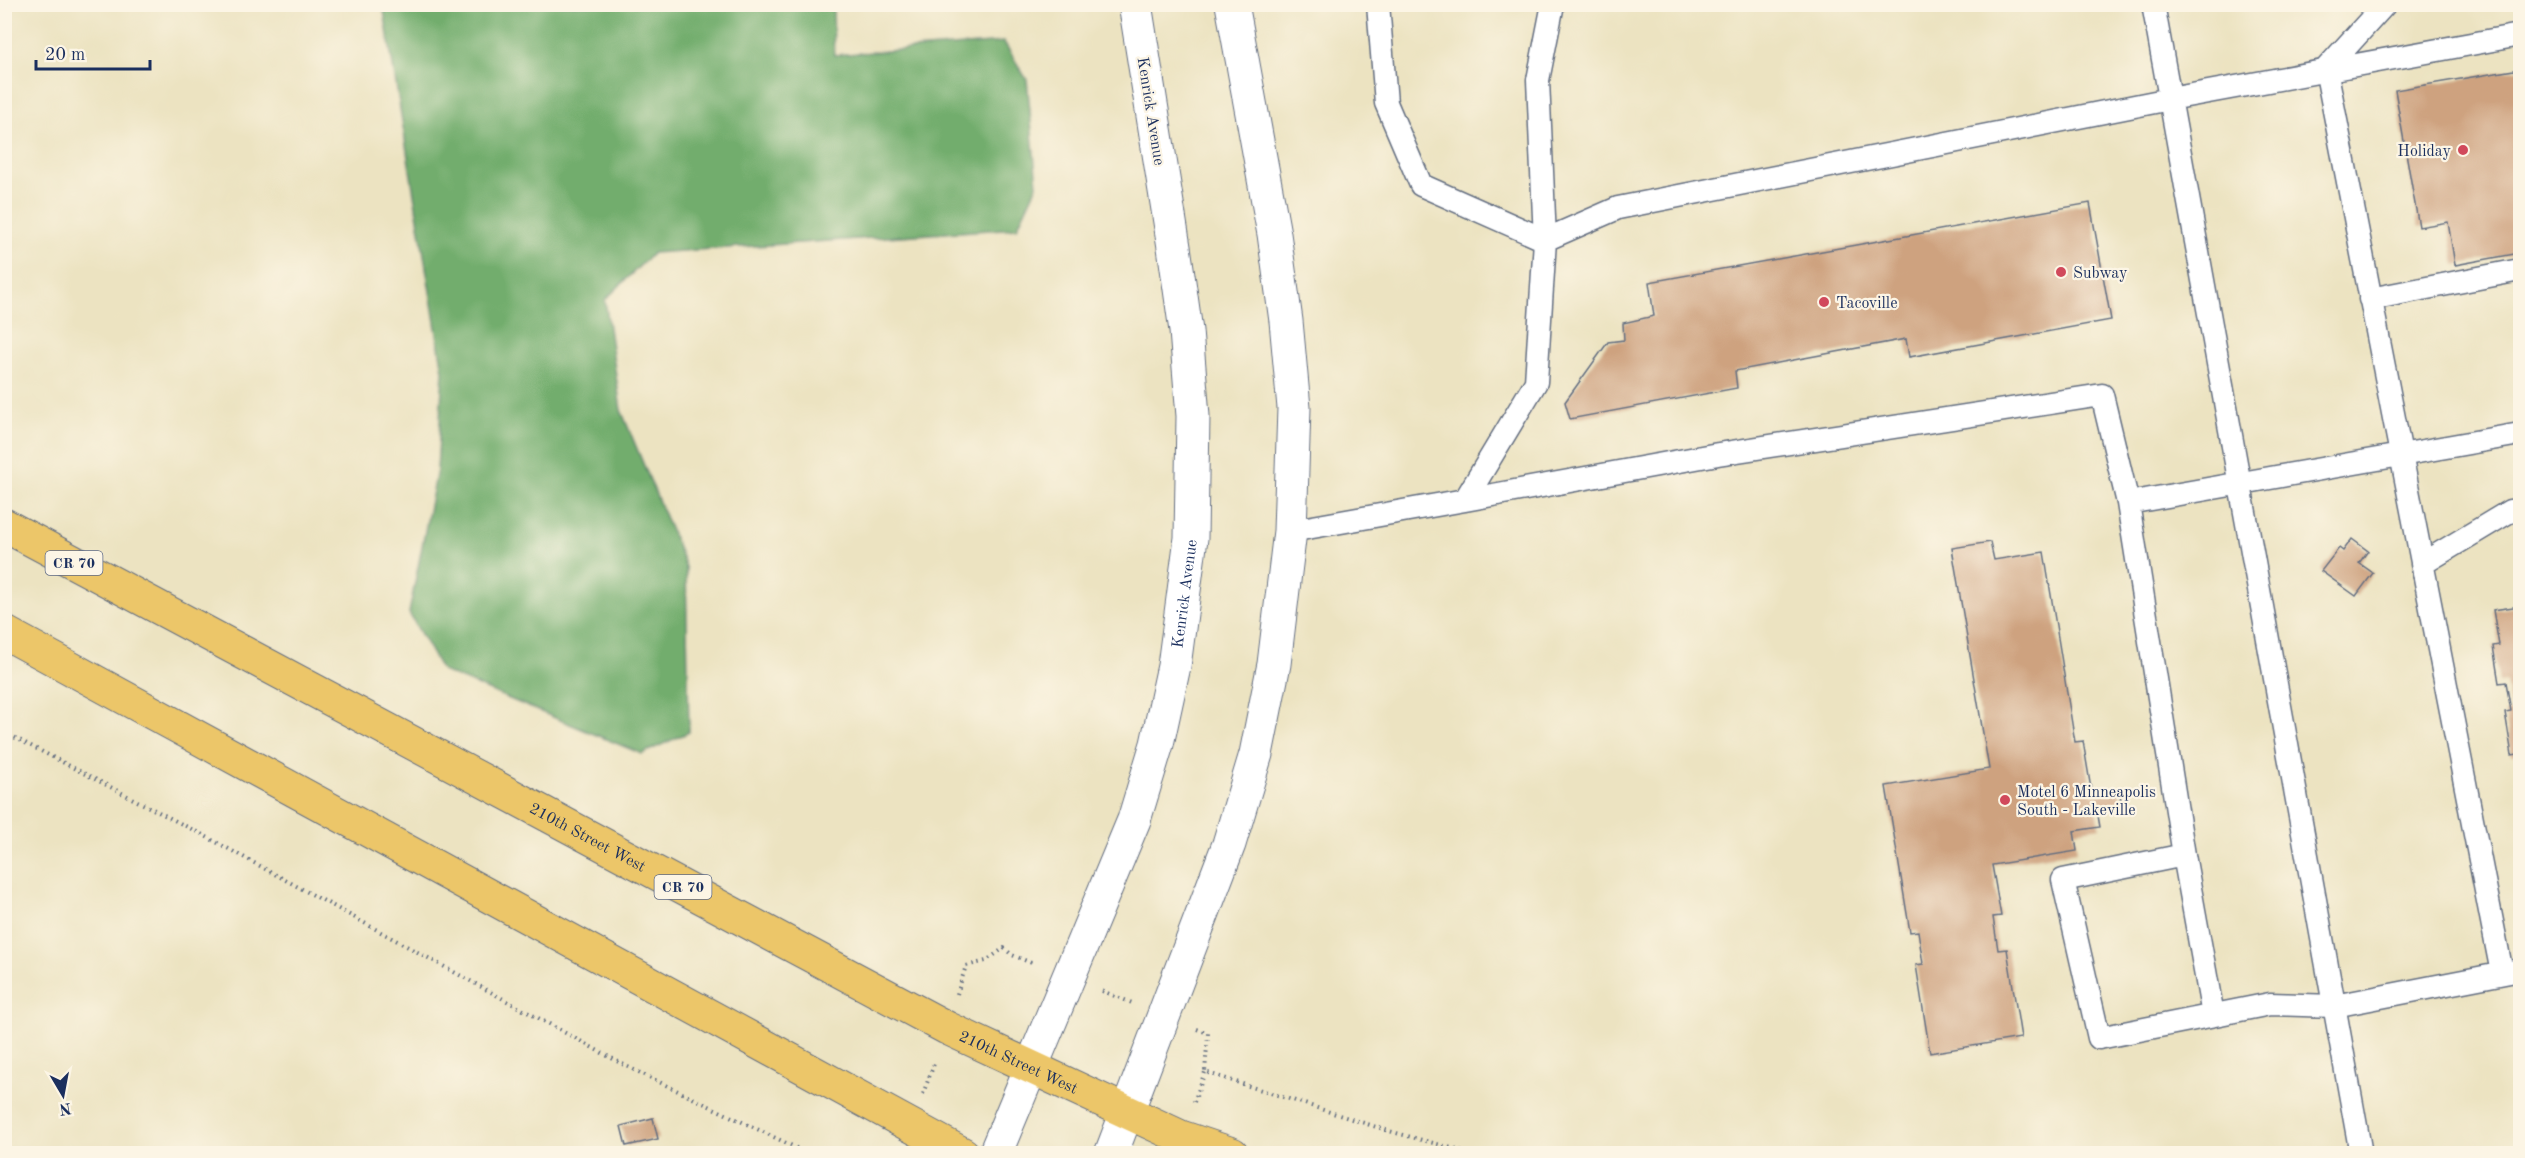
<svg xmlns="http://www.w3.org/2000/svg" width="2525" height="1158" font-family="'Old Standard TT',serif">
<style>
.forest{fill:#72ad6d;stroke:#466e66;stroke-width:1.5}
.building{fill:#cea27f}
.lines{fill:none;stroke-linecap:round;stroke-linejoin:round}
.service-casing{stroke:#646e81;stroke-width:25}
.tertiary-casing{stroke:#646e81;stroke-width:35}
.primary-casing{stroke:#646e81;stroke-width:35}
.path{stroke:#646e81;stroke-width:4;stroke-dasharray:1.5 4.5;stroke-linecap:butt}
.service{stroke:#fff;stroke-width:22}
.tertiary{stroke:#fff;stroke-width:33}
.primary{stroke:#ecc669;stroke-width:33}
.poi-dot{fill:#d1495b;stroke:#fcf5e5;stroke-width:2}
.labels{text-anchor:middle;stroke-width:4.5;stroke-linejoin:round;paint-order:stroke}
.shield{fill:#fcf5e5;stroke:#5e6a86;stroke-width:1.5}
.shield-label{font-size:15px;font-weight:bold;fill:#1b2f5e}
.street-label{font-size:16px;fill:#1b2f5e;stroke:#fcf5e5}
.poi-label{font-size:16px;fill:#1b2f5e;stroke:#fcf5e5;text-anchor:start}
</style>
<rect width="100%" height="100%" fill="#fcf5e5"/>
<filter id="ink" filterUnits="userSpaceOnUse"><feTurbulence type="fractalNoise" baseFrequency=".0167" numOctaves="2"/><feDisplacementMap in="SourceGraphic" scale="12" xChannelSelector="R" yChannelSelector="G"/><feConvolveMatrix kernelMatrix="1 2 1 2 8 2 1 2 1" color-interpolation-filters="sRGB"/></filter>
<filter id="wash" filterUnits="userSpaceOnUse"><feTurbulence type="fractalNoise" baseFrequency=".008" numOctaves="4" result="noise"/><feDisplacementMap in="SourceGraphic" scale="24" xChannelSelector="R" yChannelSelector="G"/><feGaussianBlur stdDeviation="1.35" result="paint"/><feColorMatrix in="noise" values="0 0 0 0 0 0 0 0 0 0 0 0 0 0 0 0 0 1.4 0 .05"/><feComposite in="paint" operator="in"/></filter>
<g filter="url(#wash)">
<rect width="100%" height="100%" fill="#ece3c1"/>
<path class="forest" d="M383,5H833L834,55L1004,42L1027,80L1037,185L1017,228L653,253L605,300L621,410L686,567L689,732L642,754L442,671L409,613L437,470L443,371Z"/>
<g id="blocks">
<path class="building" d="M2520,69V253L2455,265L2448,222L2419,227L2395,90Z
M2090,203L2111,320L1909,357L1906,339L1735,371L1737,388L1570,419L1565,402L1608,342L1624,340L1623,323L1654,316L1649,282Z
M2352,539L2368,551L2359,563L2373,573L2356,596L2321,571L2339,548L2343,551Z
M1990,542L1994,560L2044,552L2075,742L2083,741L2092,795L2119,790L2122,805L2097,810L2100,827L2074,831L2077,851L1992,865L2001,916L1993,917L1998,950L2007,949L2021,1038L1930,1053L1916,965L1923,964L1918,931L1910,932L1886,786L1989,769L1952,548Z
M2520,606V759L2519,760L2518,754L2512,755L2505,712L2511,711L2506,682L2499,683L2493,646L2499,645L2493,610Z
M653,1118L658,1139L626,1146L621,1126Z"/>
</g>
</g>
<g filter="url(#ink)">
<use href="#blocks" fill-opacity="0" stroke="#646e81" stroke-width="1.5"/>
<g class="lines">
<defs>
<path id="service" d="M1553,4L1538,80L1545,240L1618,208L2170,99L2520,35
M2153,4L2361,1154
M2326,69L2502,973
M2326,69L2385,4
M2370,299L2520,270
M1465,500L1718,454L2102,395L2128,503L2520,434
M2128,503L2184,855L2063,880L2099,1038L2270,1004L2334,1006L2520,970
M1290,531L1465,500L1536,382L1545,240L1421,185L1386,103L1378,4
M2422,564L2510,511L2520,510
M2184,855L2213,1015"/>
<g id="tertiary">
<path id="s1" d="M995,1154L1134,820L1157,744L1174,666L1191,538L1193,416L1186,331L1174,247L1135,4"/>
<path d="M1111,1154L1229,844L1256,754L1274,664L1290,531L1294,408L1286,321L1274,234L1232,4"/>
</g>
<g id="primary">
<path id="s2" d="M4,525L947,1028L1181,1137L1232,1154"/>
<path d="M4,632L963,1154"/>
</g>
</defs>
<use href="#service" class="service-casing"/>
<use href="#tertiary" class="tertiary-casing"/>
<use href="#primary" class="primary-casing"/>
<path class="path" d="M4,732L205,836L626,1066L809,1154
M1102,991L1132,1003
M957,994L966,966L986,961L1004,948L1012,955L1034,964
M1197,1029L1208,1033L1205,1072L1389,1131L1474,1154
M923,1094L935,1061
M1194,1102L1205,1072
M2463,1154L2520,1147"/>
<use href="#service" class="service"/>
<use href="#tertiary" class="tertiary"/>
<use href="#primary" class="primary"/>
</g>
</g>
<g class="poi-dot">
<circle cx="2463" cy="150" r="6"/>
<circle cx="2061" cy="272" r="6"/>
<circle cx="1824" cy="302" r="6"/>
<circle cx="2005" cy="800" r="6"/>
</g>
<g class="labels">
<g class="shield">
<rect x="45.5" y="551" width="57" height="24" rx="4.5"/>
<rect x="654.5" y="875" width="57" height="24" rx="4.5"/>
</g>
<g class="shield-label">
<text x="74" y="568">CR 70</text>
<text x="683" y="892">CR 70</text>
</g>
<g class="street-label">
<text transform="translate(1152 111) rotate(81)" y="6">Kenrick Avenue</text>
<text dy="6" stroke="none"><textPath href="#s1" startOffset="594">Kenrick Avenue</textPath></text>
<text dy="6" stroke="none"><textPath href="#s2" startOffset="662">210th Street West</textPath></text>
<text dy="6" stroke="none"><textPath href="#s2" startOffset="1148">210th Street West</textPath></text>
</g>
<g class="poi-label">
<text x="2451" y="156" text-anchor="end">Holiday</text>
<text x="2073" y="278">Subway</text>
<text x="1836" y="308">Tacoville</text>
<text x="2017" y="797">Motel 6 Minneapolis<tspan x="2017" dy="18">South - Lakeville</tspan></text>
</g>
</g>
<rect width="2525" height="1158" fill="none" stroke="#fcf5e5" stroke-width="24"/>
<g transform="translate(63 1095) rotate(170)" stroke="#fcf5e5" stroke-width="4.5" paint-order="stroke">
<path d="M0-4.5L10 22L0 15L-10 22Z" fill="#1b2f5e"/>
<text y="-9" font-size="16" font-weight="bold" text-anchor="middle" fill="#1b2f5e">N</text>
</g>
<path d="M36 60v9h114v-9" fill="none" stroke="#1b2f5e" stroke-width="3"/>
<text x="45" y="60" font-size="18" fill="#1b2f5e" stroke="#fcf5e5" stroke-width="4.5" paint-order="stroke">20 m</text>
</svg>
